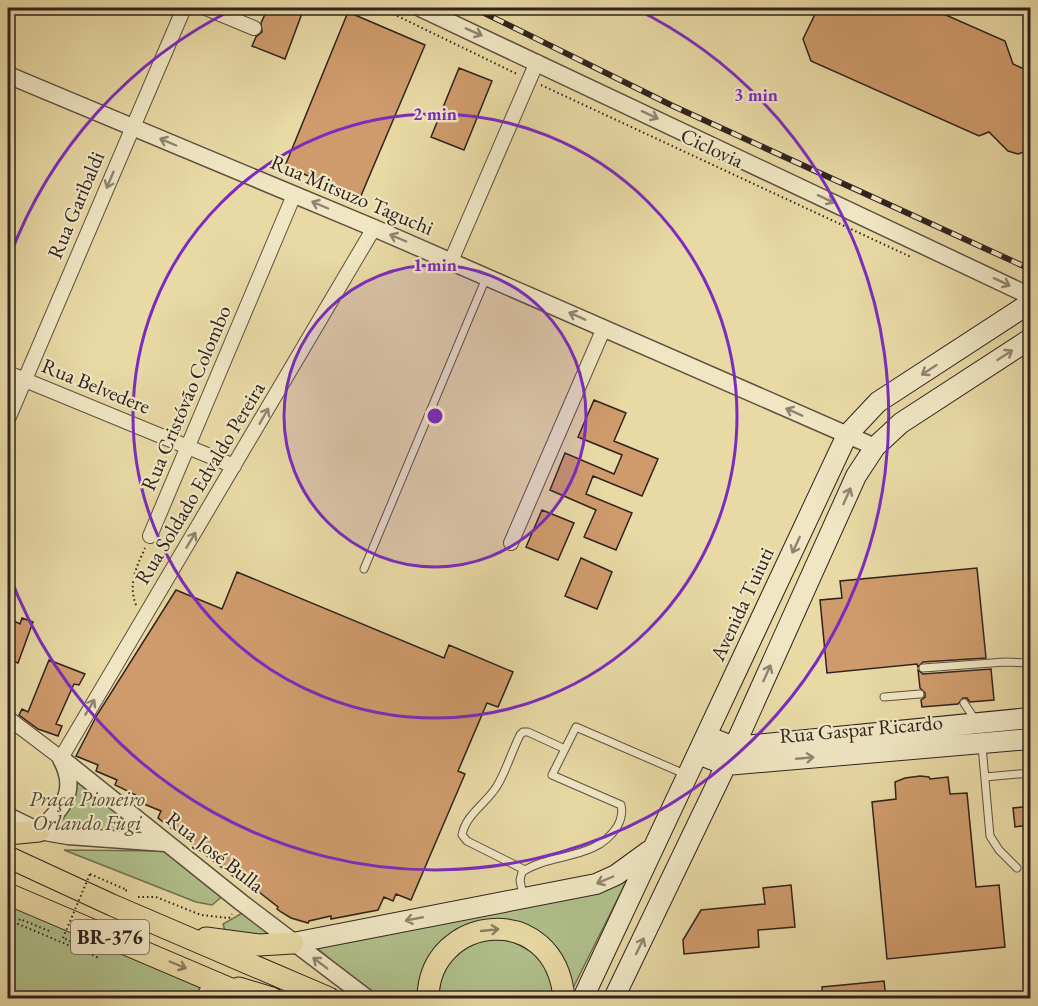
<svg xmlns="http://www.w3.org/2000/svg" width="1038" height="1006" font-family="'EB Garamond',serif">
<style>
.green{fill:#b0c08b;stroke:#707254;stroke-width:1.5}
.building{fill:#cf9b6c;stroke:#2f231e;stroke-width:1.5}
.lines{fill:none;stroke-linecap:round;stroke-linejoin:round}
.service-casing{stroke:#5d5040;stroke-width:9}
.minor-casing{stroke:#5d5040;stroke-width:16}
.tertiary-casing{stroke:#5d5040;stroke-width:19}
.secondary-casing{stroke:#2f231e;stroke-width:22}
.primary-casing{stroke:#2f231e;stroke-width:23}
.path{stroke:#2f231e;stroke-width:2;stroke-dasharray:1.5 3;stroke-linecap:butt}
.service{stroke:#f0e6c4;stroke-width:7}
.minor{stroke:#f0e6c4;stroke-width:14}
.tertiary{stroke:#f0e6c4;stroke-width:16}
.secondary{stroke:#f0e6c4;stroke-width:20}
.primary{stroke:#e8d9a5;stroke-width:21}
.rail-casing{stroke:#2f231e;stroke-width:6}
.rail{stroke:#f0e6c4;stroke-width:4;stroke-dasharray:11;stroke-linecap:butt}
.path-bridge{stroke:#2f231e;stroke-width:2;stroke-dasharray:1.5 3;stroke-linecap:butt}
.oneway{stroke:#908471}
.oneway2{stroke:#8c7e62}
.ring{fill:none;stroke:#7b2cbf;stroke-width:3}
.labels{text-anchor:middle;stroke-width:4.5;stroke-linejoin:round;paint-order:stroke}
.shield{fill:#f0e6c4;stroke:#695e50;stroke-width:1.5}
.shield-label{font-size:20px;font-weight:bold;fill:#2f231e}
.street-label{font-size:21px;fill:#2f231e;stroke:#f0e6c4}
.park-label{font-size:21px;font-style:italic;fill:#4f4a39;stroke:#f0e6c4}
.centre{fill:#7b2cbf;stroke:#f0e6c4;stroke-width:3}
.ring-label{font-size:18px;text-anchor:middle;font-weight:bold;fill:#7b2cbf;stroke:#f0e6c4;stroke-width:4.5;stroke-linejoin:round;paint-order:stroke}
</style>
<rect width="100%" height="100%" fill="#e8d9a5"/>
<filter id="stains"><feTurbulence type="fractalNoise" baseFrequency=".00333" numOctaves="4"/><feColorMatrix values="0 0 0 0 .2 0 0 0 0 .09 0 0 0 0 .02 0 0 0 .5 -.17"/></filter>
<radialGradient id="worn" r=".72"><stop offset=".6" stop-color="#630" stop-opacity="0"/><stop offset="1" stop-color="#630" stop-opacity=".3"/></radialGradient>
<path class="green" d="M68,770L165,843L39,831L54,816Z
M64,850L164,851L174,855L225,894L212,905L196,902Z
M628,878L570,994L526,930C513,932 448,938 441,943C425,955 418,979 418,998H376L311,943Z
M8,897L213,980L205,998H8Z
M244,912L271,930L268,937L225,931L223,924Z
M506,938L545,959L558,998H438L442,975L451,958L481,939Z"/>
<path class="building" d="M268,8H304L285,59L252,46L256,37L262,32L261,23Z
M818,8H930L1005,41L1013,64L1024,69L1030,66V150L1018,154L1008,151L989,132L979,136L811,61L803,39Z
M348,12L425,45L360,198L285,166Z
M459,68L492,81L464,150L431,137Z
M594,400L626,413L614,441L658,459L642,496L593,476L586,494L632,513L616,550L584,537L596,510L550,490L565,453L614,474L622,455L578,437Z
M542,510L574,523L558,560L526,547Z
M581,558L612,572L597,609L565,596Z
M977,568L986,658L923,662L918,667L917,664L827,673L820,600L842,598L840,581Z
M237,572L444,658L449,645L513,672L498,707L487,703L458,771L465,774L411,900L396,894L393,901L384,897L378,910L331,919V916L309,921L308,923L291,918L281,912L277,909L278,907L245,881L243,884L158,818L161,811L134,800L136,795L115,785L117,780L96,771L98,765L76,756L97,715L176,590L222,609Z
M8,618L20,624L22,618L33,622L18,663L8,659Z
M49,660L85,674L79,685L74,684L56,724L62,726L58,736L38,729L19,715L22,709L28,712Z
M991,669L994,700L970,702L967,698H963L958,704L922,707L921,700L925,697V693L920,688L918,670L923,674Z
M920,776L929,777L930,779L948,777L950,794L967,793L976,887L999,885L1005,947L887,959L872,802L896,799L895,782L905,778Z
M1030,806V825L1015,827L1013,808Z
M791,885L795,927L758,930L759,947L684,954L683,940L701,910L765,904L763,888Z
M884,981L886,999H823L822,987Z"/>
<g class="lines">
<defs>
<path id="service" d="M364,569L486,278
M923,668L1005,662L1030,663
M884,697L920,694
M964,703L976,721
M982,746L990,836L999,850L1017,868
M985,777L1030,773
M525,870L467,841L462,835C466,814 486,804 497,786C506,771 512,751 520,735L523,732H528L565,749
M523,896L520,880L522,872C552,852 595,861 617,827C621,820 623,813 621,805L552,775L576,727L687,775"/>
<path id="minor" d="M206,8L254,28
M451,261L537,62
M8,373L234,466
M8,419L184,8
M150,536L294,195
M511,543L604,328
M8,718L61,758L374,228"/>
<path id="tertiary" d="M420,8L1030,296
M8,75L374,228L875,447
M61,758L242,903L367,998
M8,816L39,831L68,836L165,843
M39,831C62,808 79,792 61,759
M205,998L213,980"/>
<path id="secondary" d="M706,736L734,747L1030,718
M698,754L726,765L1030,739
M293,943L596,884L616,875L649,851
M583,998L847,435L878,402L1030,303
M614,998L726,765L856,476L875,447L901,423L1030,339"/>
<path id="primary" d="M8,834L39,831
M8,857L112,905L329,998
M8,894L252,998
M206,938L259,945L293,943
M239,988L272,998
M428,998C429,914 555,899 564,998"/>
</defs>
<use href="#service" class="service-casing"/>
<use href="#minor" class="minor-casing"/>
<use href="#tertiary" class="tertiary-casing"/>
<use href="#secondary" class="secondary-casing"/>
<use href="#primary" class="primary-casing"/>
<path class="path" d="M381,8L517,74
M541,85L911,257
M136,605C128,584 136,568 145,548
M90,874L127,890L125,891
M138,897H156L201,915L229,918L232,914
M49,931L20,919L18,924L97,957L99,953L63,938"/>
<use href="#service" class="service"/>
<use href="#minor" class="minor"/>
<use href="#tertiary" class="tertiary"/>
<use href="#secondary" class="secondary"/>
<use href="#primary" class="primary"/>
<defs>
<path id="rail" d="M474,8L673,106L1030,269"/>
</defs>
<use href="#rail" class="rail-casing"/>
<use href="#rail" class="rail"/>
<path class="path-bridge" d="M63,938L90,874"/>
</g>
<defs><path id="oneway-shaft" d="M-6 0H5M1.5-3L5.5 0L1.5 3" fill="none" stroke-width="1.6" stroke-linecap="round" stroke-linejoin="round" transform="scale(1.5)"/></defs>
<g class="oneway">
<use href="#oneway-shaft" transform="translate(474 32) rotate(24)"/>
<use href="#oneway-shaft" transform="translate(650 115) rotate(25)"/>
<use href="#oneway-shaft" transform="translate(168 142) rotate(-157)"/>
<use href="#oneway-shaft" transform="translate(110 180) rotate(113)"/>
<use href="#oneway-shaft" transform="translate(826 199) rotate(25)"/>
<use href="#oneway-shaft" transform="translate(320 205) rotate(-157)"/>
<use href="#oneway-shaft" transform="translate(398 238) rotate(-157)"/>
<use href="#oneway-shaft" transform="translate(1002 282) rotate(25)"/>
<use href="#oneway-shaft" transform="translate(577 316) rotate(-156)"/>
<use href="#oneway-shaft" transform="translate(1005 355) rotate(-33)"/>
<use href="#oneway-shaft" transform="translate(929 370) rotate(147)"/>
<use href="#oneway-shaft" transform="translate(794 412) rotate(-156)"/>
<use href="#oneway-shaft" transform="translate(264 416) rotate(-60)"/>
<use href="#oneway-shaft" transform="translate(847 496) rotate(-66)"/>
<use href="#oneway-shaft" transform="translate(191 540) rotate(-59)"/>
<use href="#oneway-shaft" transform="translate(796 545) rotate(115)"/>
<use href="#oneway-shaft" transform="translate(767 673) rotate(-66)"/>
<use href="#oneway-shaft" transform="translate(90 707) rotate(-59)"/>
<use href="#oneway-shaft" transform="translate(805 758) rotate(-5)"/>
<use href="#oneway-shaft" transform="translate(605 880) rotate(157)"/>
<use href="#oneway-shaft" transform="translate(414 919) rotate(169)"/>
<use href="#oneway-shaft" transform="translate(640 946) rotate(-64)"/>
<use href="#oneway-shaft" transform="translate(320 963) rotate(-143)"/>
</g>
<g class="oneway2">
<use href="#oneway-shaft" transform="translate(490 930) rotate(-6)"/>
<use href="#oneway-shaft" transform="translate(178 965) rotate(23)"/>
</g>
<circle cx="435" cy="416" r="151" fill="#7b2cbf" fill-opacity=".12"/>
<g class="ring">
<circle cx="435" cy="416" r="151"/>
<circle cx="435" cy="416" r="302"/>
<path d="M8 261A454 454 0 0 1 236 8M634 8A454 454 0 1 1 8 571"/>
</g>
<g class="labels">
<rect class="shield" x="71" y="920" width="78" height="34" rx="4.5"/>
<g class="shield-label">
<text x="110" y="944">BR-376</text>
</g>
<g class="street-label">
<text transform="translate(712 148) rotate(25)" y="7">Ciclovia</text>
<text transform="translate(352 195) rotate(23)" y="7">Rua Mitsuzo Taguchi</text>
<text transform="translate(76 205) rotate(-67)" y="7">Rua Garibaldi</text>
<text transform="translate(96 386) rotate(22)" y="7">Rua Belvedere</text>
<text transform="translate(186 398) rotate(-67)" y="7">Rua Cristóvão Colombo</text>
<text transform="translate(200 483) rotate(-59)" y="7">Rua Soldado Edvaldo Pereira</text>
<text transform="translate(742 604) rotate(-65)" y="7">Avenida Tuiuti</text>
<text transform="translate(861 729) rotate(-5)" y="7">Rua Gaspar Ricardo</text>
<text transform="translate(215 852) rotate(38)" y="7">Rua José Bulla</text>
</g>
<g class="park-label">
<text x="87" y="806">Praça Pioneiro<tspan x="87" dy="24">Orlando Fugi</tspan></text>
</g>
</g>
<circle cx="435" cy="416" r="9" class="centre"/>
<g class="ring-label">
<text x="756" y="101">3 min</text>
<text x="435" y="120">2 min</text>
<text x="435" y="271">1 min</text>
</g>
<rect width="1038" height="1006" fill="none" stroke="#e8d9a5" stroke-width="30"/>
<rect x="9" y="9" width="1020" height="988" fill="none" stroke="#2f231e" stroke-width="3"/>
<rect x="15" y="15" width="1008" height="976" fill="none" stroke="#2f231e" stroke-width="1.5"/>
<rect width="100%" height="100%" filter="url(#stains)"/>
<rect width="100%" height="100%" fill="url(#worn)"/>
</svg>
